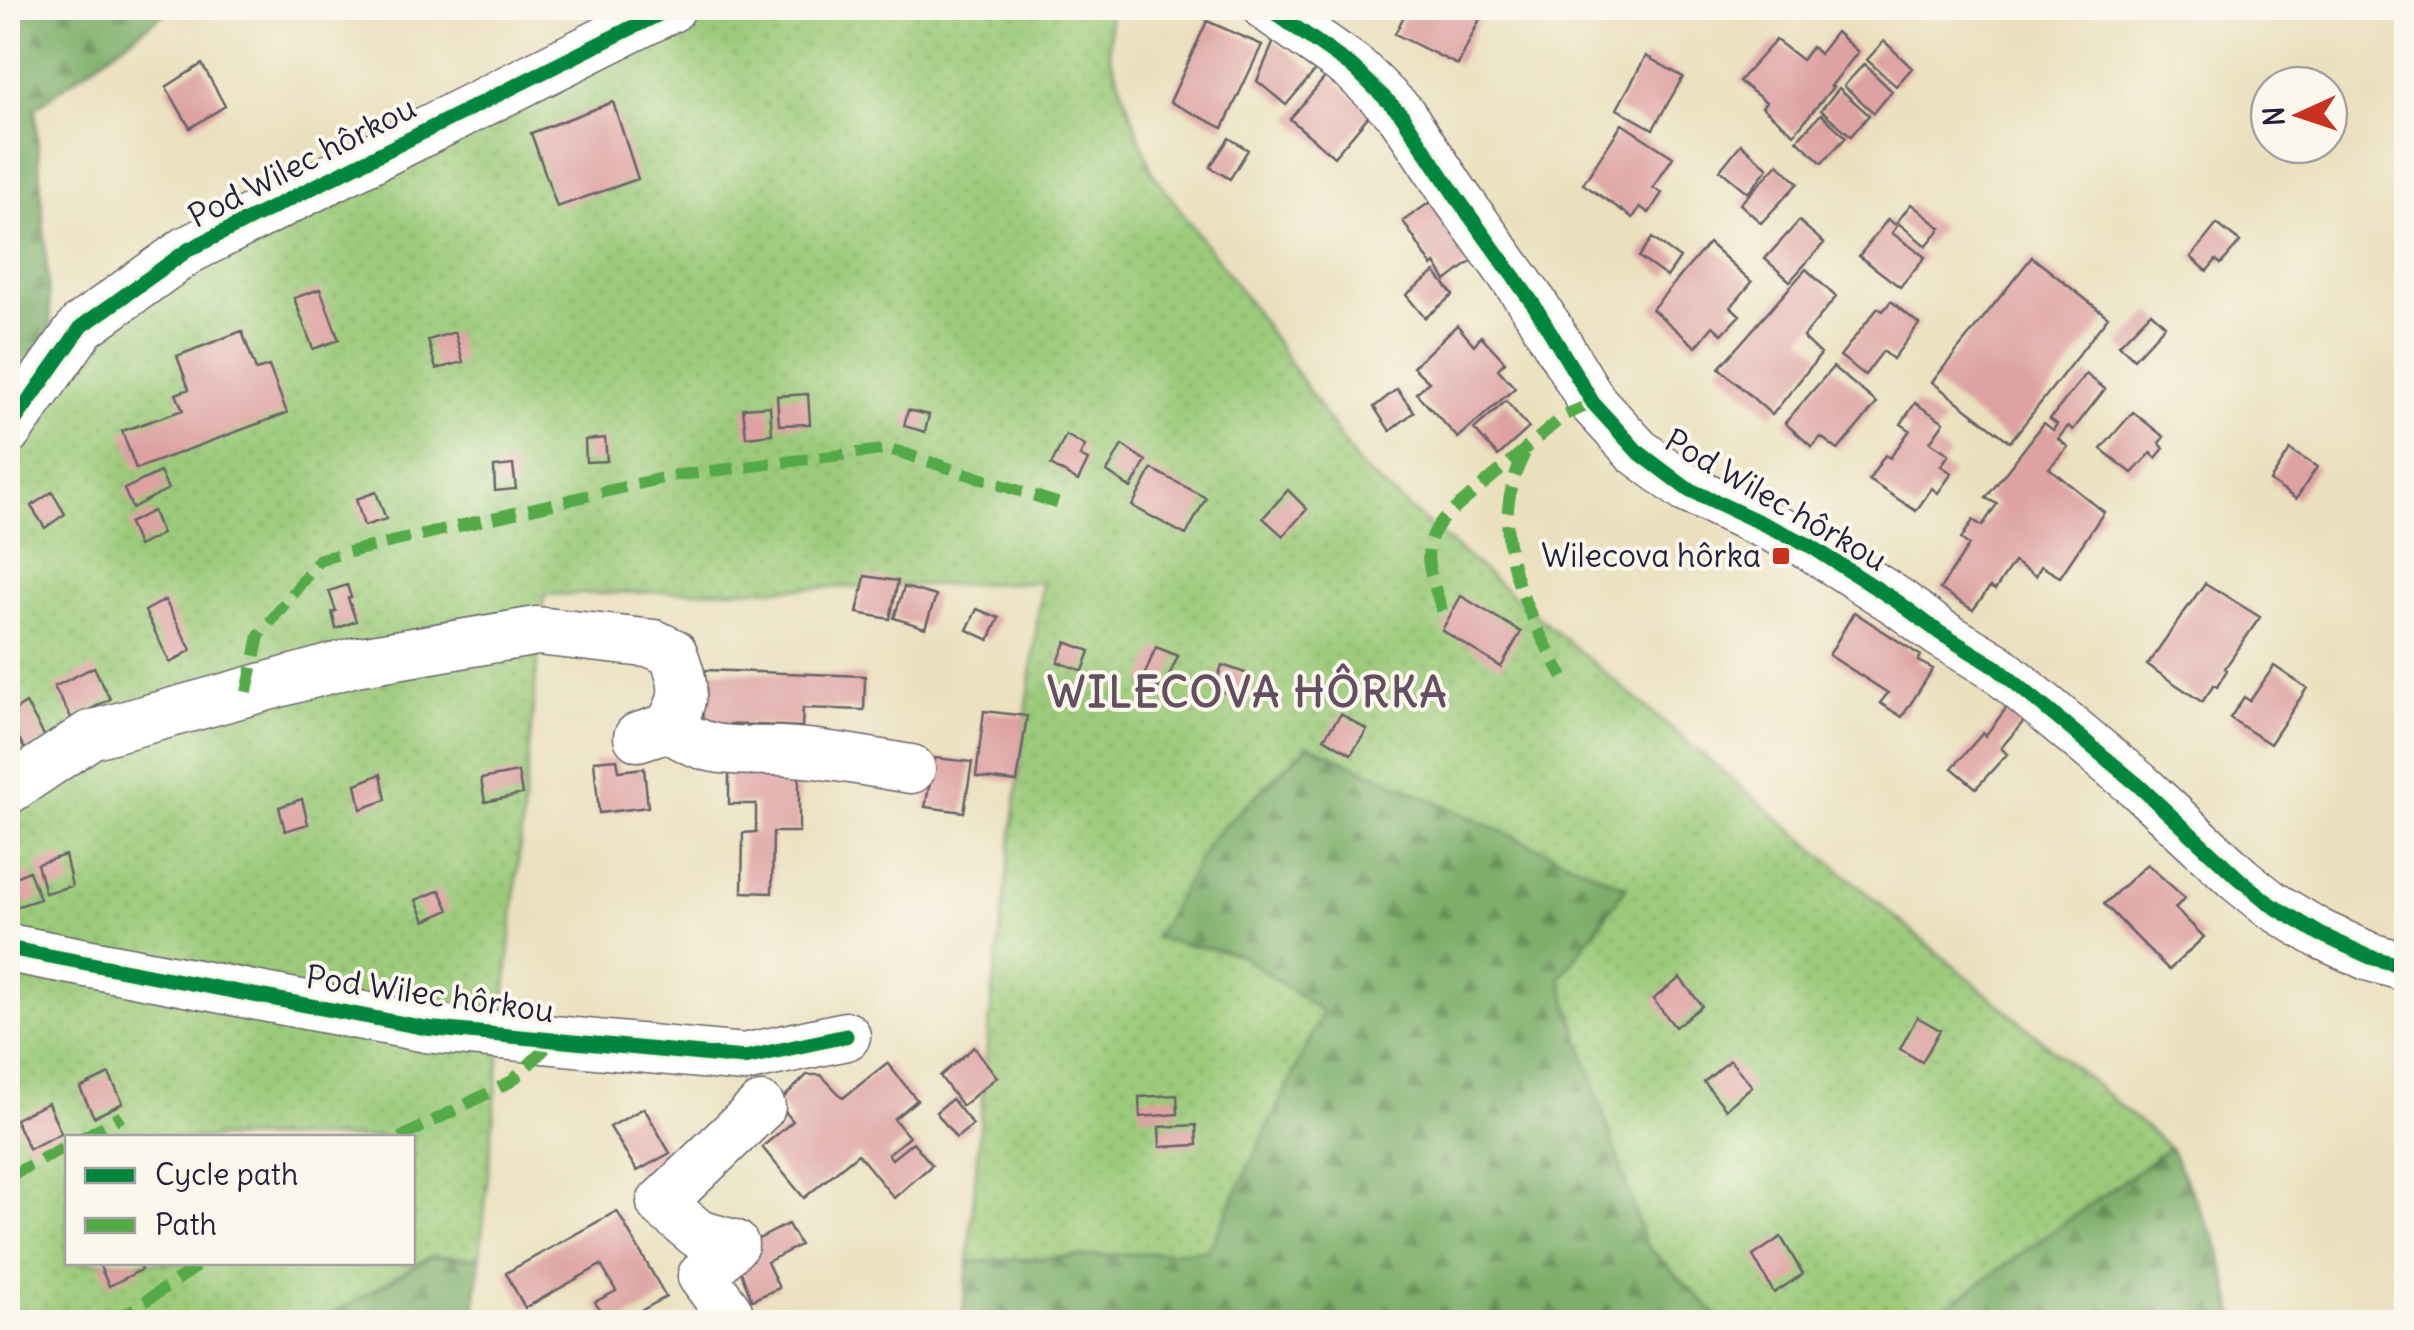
<svg xmlns="http://www.w3.org/2000/svg" width="2414" height="1330" font-family="Delius,sans-serif">
<style>
.green{fill:url(#green-dots);stroke:#5f765a;stroke-width:2.5;fill-rule:evenodd}
.forest{fill:url(#forest-firs);stroke:#506852;stroke-width:2.5}
.building{fill:#dda2a1}
.lines{fill:none;stroke-linecap:round;stroke-linejoin:round}
.minor-casing{stroke:#686468;stroke-width:51}
.minor{stroke:#fff;stroke-width:48}
.quiet{stroke:#53aa46;stroke-width:12;stroke-dasharray:25 12;stroke-linecap:butt}
.cycleway-casing{stroke:#fbf7ec;stroke-width:21}
.cycleway{stroke:#00873e;stroke-width:15}
.poi-dot{fill:#c8321e;stroke:#fbf7ec;stroke-width:4}
.labels{text-anchor:middle;stroke-width:8;stroke-linejoin:round;paint-order:stroke}
.street-label{font-size:32px;fill:#22223b;stroke:#fbf7ec}
.poi-label{font-size:32px;fill:#22223b;stroke:#fbf7ec;text-anchor:end}
.district-label{font-size:42px;font-weight:bold;letter-spacing:2.5px;fill:#634f5f;stroke:#fbf7ec}
</style>
<defs>
<pattern id="green-dots" width="8" height="8" patternUnits="userSpaceOnUse" patternTransform="scale(2.5)"><rect width="8" height="8" fill="#9ccb7a"/><path d="M2 2h.1M6 6h.1" fill="none" stroke="#86ae6a" stroke-width="1.8" stroke-linecap="round"/></pattern>
<pattern id="forest-firs" width="22" height="20" patternUnits="userSpaceOnUse" patternTransform="scale(2.5)"><rect width="22" height="20" fill="#7daf6a"/><path d="M5 1l3.5 6h-7zM16 11l3.5 6h-7z" fill="#668e58"/></pattern>
</defs>
<rect width="100%" height="100%" fill="#fbf7ec"/>
<filter id="ink" filterUnits="userSpaceOnUse"><feTurbulence type="fractalNoise" baseFrequency=".01" numOctaves="2"/><feDisplacementMap in="SourceGraphic" scale="20" xChannelSelector="R" yChannelSelector="G"/><feConvolveMatrix kernelMatrix="1 2 1 2 8 2 1 2 1" color-interpolation-filters="sRGB"/></filter>
<filter id="wash" filterUnits="userSpaceOnUse"><feTurbulence type="fractalNoise" baseFrequency=".0048" numOctaves="4" result="noise"/><feDisplacementMap in="SourceGraphic" scale="40" xChannelSelector="R" yChannelSelector="G"/><feGaussianBlur stdDeviation="2.25" result="paint"/><feColorMatrix in="noise" values="0 0 0 0 0 0 0 0 0 0 0 0 0 0 0 0 0 1.4 0 .05"/><feComposite in="paint" operator="in"/></filter>
<g filter="url(#wash)">
<rect width="100%" height="100%" fill="#eae0bd"/>
<path class="green" d="M706,8H1109L1110,56L1152,172L1251,305L1359,466L2170,1148L1925,1322H1724L1645,1244L1560,979L1626,888L1155,938L1239,954L1323,1012L1209,1251L968,1262L988,1035L1042,582L544,595L480,1258L431,1256L320,1322H8V406L52,339ZM68,1138H412V1262H68Z"/>
<path class="forest" d="M8,8H172L35,108L52,339L8,406Z
M1309,745L1626,887L1560,979L1645,1244L1724,1322H962L968,1262L1209,1250L1323,1012L1239,954L1155,938L1210,840Z
M2170,1148L2219,1248L2237,1322H1925Z
M432,1256L480,1258L474,1322H320Z"/>
<g id="blocks">
<path class="building" d="M1408,8H1485L1458,65L1395,34Z
M1207,21L1262,45L1223,128L1170,102Z
M1836,32L1858,52L1831,86L1833,87L1794,134L1762,107L1766,102L1739,81L1776,40L1802,60L1812,47L1819,54Z
M1274,41L1315,71L1286,105L1257,81Z
M1884,41L1912,68L1896,86L1867,60Z
M1646,56L1683,77L1653,129L1617,109Z
M202,64L225,106L190,128L166,87Z
M1864,64L1892,91L1874,113L1844,86Z
M1328,74L1371,113L1334,157L1290,119Z
M1839,88L1869,115L1851,136L1821,110Z
M613,102L638,179L557,207L531,133Z
M1821,114L1846,137L1822,163L1797,140Z
M1622,124L1673,157L1653,188L1662,193L1649,213L1640,207L1633,218L1583,184Z
M1229,138L1248,150L1230,179L1210,167Z
M1741,144L1768,168L1748,193L1720,170Z
M1778,164L1798,183L1761,223L1740,204Z
M1436,198L1476,258L1446,281L1435,263L1432,266L1403,221Z
M1911,204L1941,228L1926,246L1897,222Z
M1888,219L1897,226L1892,233L1925,257L1900,287L1859,256Z
M1799,221L1824,243L1790,281L1765,259Z
M2217,224L2240,242L2221,264L2216,260L2207,271L2191,257Z
M1652,238L1680,258L1667,277L1639,257Z
M1709,243L1752,282L1731,307L1740,315L1722,334L1713,326L1696,347L1652,309Z
M2032,257L2108,317L2010,442L1932,382Z
M1806,269L1836,297L1803,337L1821,354L1772,415L1719,368Z
M1435,272L1453,295L1425,318L1406,295Z
M320,289L339,340L313,349L294,298Z
M1891,301L1919,324L1893,359L1883,351L1865,375L1840,356L1878,308L1883,311Z
M2151,312L2165,325L2134,359L2119,345Z
M1457,325L1474,345L1481,336L1505,362L1498,369L1515,388L1458,438L1416,393L1429,382L1413,367Z
M242,331L256,370L269,366L287,413L136,469L122,431L183,410L176,394L189,389L177,356Z
M455,332L463,362L436,369L428,340Z
M1833,367L1877,403L1838,450L1821,437L1812,447L1785,423Z
M2086,374L2105,389L2073,430L2068,426L2058,439L2068,447L2049,468L2104,512L2060,577L2041,566L2036,576L2014,562L1995,590L1990,587L1973,610L1940,589L1969,545L1961,539L1973,520L1982,526L1997,504L1986,498L2044,423L2053,430L2057,424L2050,419Z
M1397,389L1414,412L1390,431L1374,407Z
M808,394L810,424L779,425L777,396Z
M1506,401L1529,428L1498,456L1474,429Z
M1915,403L1944,422L1930,442L1949,454L1941,466L1952,473L1938,493L1932,488L1916,511L1869,480L1885,455L1890,458L1910,430L1901,424Z
M770,406L772,434L746,437L743,408Z
M908,410L929,415L925,432L904,426Z
M2133,412L2164,437L2159,443L2164,448L2156,458L2151,453L2132,473L2101,449Z
M1066,435L1085,446L1080,456L1088,460L1078,481L1051,465Z
M605,438L607,461L586,462L585,440Z
M1122,445L1146,461L1131,488L1107,472Z
M2290,450L2317,467L2296,499L2270,481Z
M513,465L516,489L495,491L494,467Z
M1152,469L1206,498L1186,535L1132,506Z
M160,472L168,489L132,508L124,489Z
M1288,490L1307,509L1283,536L1263,518Z
M52,492L65,514L45,528L31,506Z
M376,492L386,519L364,526L356,499Z
M153,511L162,534L138,546L129,523Z
M865,576L898,581L890,619L857,613Z
M2205,583L2260,617L2225,668L2227,670L2217,687L2214,685L2202,702L2147,665Z
M347,585L351,597L348,598L356,621L336,629L332,612L336,611L329,591Z
M904,587L936,596L925,628L894,618Z
M1461,596L1521,632L1501,667L1442,630Z
M165,600L191,650L170,663L145,611Z
M977,609L999,618L989,640L967,630Z
M1854,612L1921,656L1918,661L1933,669L1902,717L1880,703L1888,693L1829,655Z
M1066,642L1090,651L1083,671L1058,662Z
M1156,647L1178,656L1163,689L1142,681Z
M1222,665L1251,675L1242,699L1214,689Z
M2274,666L2307,688L2270,744L2230,718L2244,697L2250,701Z
M94,667L110,699L72,719L54,687Z
M705,670L865,676L864,710L803,708L802,727L730,724L729,738L702,727Z
M26,703L46,739L27,753L8,719V715Z
M2007,707L2024,721L2001,748L2007,754L1976,788L1952,768L1983,733L1985,736Z
M984,711L1027,716L1017,782L976,777Z
M1341,714L1367,730L1351,754L1324,738Z
M935,758L972,762L964,812L925,807Z
M617,759L619,771L644,768L648,807L599,813L594,761Z
M799,771V832H773L772,893L742,892L743,833L756,832V804H729V772Z
M518,772L522,794L485,802L481,779Z
M381,774L386,800L361,809L356,784Z
M302,799L308,824L285,831L279,807Z
M65,855L72,886L45,893L37,864Z
M2147,864L2185,898L2175,908L2204,937L2169,970L2104,904Z
M29,871L40,899L10,909L8,901V880Z
M440,890L449,910L425,921L416,900Z
M1680,978L1702,1006L1675,1027L1653,999Z
M1917,1017L1940,1030L1922,1062L1900,1049Z
M974,1047L997,1077L962,1106L940,1076Z
M1730,1060L1752,1086L1726,1109L1704,1082Z
M887,1063L917,1100L894,1119L909,1137L888,1154L892,1159L913,1142L932,1165L894,1198L858,1154L804,1198L762,1147L793,1121L778,1103L807,1075H821L843,1098Z
M109,1074L123,1103L94,1117L80,1088Z
M1177,1095L1178,1114L1140,1117L1139,1097Z
M952,1099L973,1125L956,1138L936,1112Z
M48,1103L61,1133L29,1149L15,1119Z
M644,1108L670,1153L637,1171L610,1127Z
M1196,1125L1197,1145L1160,1147L1159,1127Z
M617,1211L666,1297L620,1322H606L595,1302L616,1291L601,1265L525,1308L506,1273Z
M788,1224L800,1245L767,1262L779,1288L752,1300L733,1252Z
M1781,1237L1803,1274L1774,1293L1753,1256Z
M98,1262H138L141,1270L109,1286Z
M23,1310L29,1322H8V1314Z"/>
</g>
</g>
<g filter="url(#ink)">
<use href="#blocks" fill-opacity="0" stroke="#686468" stroke-width="2.5"/>
<g class="lines">
<defs>
<path id="minor" d="M1268,8L1355,69L1401,114L1457,198L1534,305L1593,403L1637,451L1686,488L1809,545L1898,602L1940,633L1996,667L2138,785L2239,879L2270,904L2320,934L2370,957L2406,967
M8,430L82,326L188,250L671,8
M669,727C713,760 746,747 795,752C834,755 873,763 911,769
M8,790L90,735L355,662L537,631L654,644L673,653C685,686 687,696 669,727L638,737
M8,948L426,1028L744,1058L846,1036
M728,1311L702,1276L734,1244L698,1234L661,1203L761,1107"/>
</defs>
<use href="#minor" class="minor-casing"/>
<use href="#minor" class="minor"/>
<path class="quiet" d="M1525,453C1483,533 1524,605 1563,677
M1442,611C1432,573 1416,553 1443,519L1565,415L1593,403
M247,692L259,636L320,559L671,476L890,449L1069,507
M82,1138L122,1116
M400,1138L512,1081L554,1040
M8,1177L68,1145
M114,1322L204,1262"/>
<defs>
<path id="cycleway" d="M1268,8L1355,69L1401,114L1457,198L1534,305L1593,403L1637,451L1686,488L1809,545L1898,602L1940,633L1996,667L2138,785L2239,879L2270,904L2320,934L2370,957L2406,967
M8,430L82,326L188,250L671,8
M8,948L426,1028L744,1058L846,1036"/>
</defs>
<use href="#cycleway" class="cycleway-casing"/>
<use href="#cycleway" class="cycleway"/>
</g>
</g>
<rect class="poi-dot" x="1771" y="546" width="20" height="20" rx="5"/>
<g class="labels">
<g class="street-label">
<text transform="translate(302 162) rotate(-27)" y="11">Pod Wilec hôrkou</text>
<text transform="translate(1776 500) rotate(30)" y="11">Pod Wilec hôrkou</text>
<text transform="translate(430 994) rotate(8)" y="11">Pod Wilec hôrkou</text>
</g>
<g class="poi-label">
<text x="1761" y="567">Wilecova hôrka</text>
</g>
<g class="district-label">
<text x="1248" y="707">WILECOVA HÔRKA</text>
</g>
</g>
<rect width="2414" height="1330" fill="none" stroke="#fbf7ec" stroke-width="40"/>
<rect x="65" y="1135" width="350" height="130" fill="#fbf7ec" stroke="#a4a2a5" stroke-width="2.5"/>
<rect x="85" y="1168" width="50" height="15" fill="#00873e" stroke="#a4a2a5" stroke-width="2.5"/>
<text x="155" y="1185" font-size="30" fill="#22223b">Cycle path</text>
<rect x="85" y="1218" width="50" height="15" fill="#53aa46" stroke="#a4a2a5" stroke-width="2.5"/>
<text x="155" y="1235" font-size="30" fill="#22223b">Path</text>
<g transform="translate(2299 115) rotate(267)"><circle r="48" fill="#fbf7ec" stroke="#a4a2a5" stroke-width="2.5"/>
<path d="M0-8L18 38L0 25L-18 38Z" fill="#c8321e"/>
<text y="-15" font-size="28" font-weight="bold" text-anchor="middle" fill="#22223b">N</text>
</g>
</svg>
